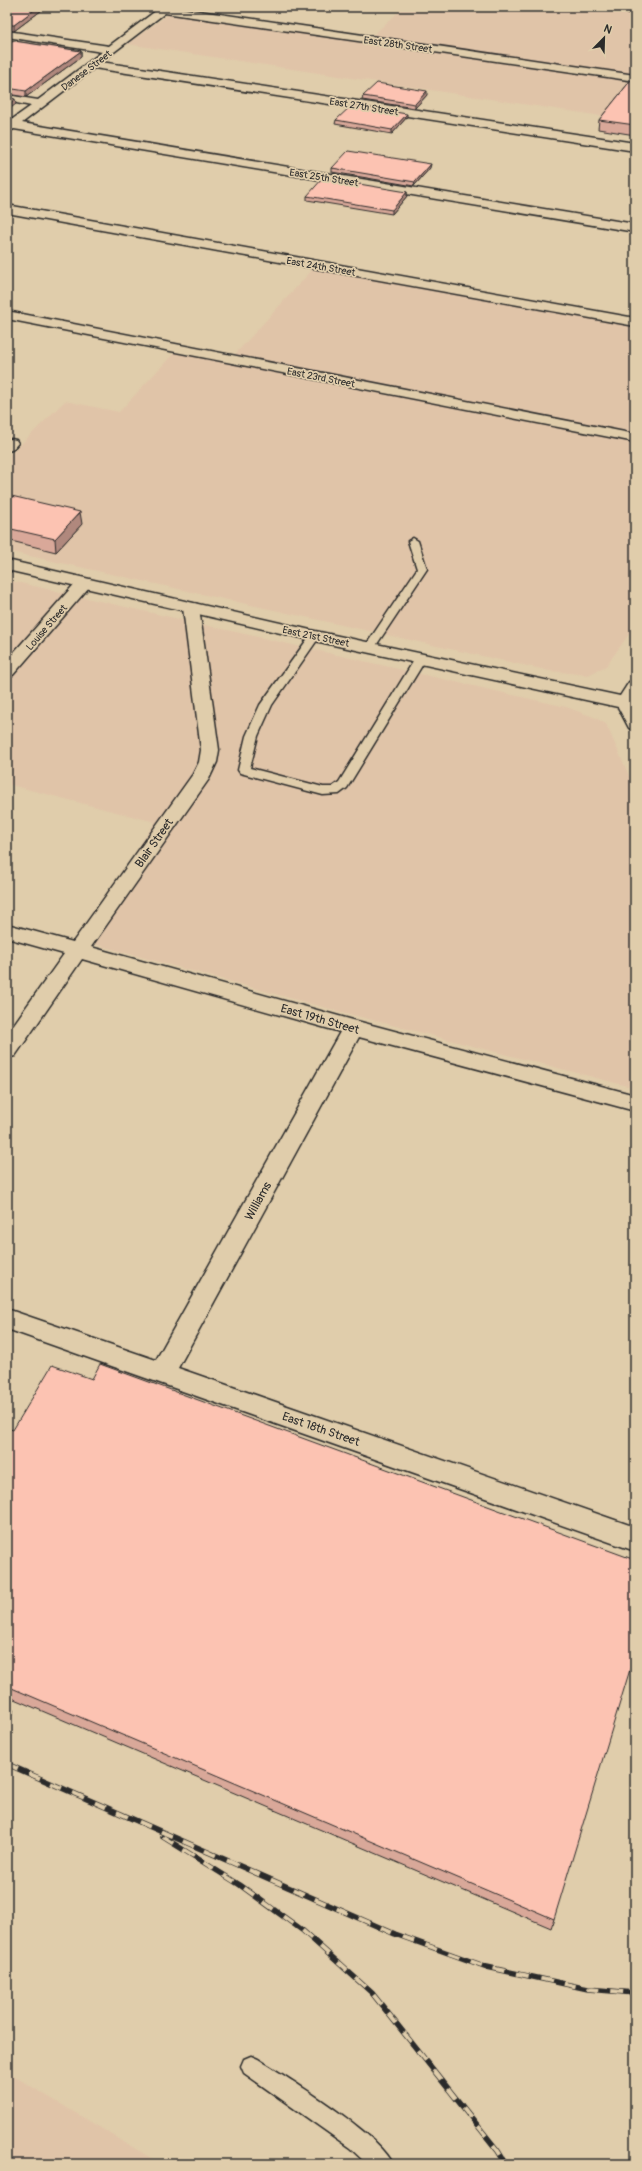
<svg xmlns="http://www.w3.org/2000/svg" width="642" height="2171" font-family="Pangolin,sans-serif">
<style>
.built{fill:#e0c4a8}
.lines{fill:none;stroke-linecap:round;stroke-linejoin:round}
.lane-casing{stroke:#2b2b2b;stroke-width:3}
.street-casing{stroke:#2b2b2b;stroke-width:3}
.secondary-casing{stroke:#2b2b2b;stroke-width:3}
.lane{fill:#e0cdab;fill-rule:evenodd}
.street{fill:#e0cdab;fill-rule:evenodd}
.secondary{fill:#e0cdab;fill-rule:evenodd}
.rail-casing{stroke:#2b2b2b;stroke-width:5.5}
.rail{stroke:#e0cdab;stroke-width:4;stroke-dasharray:12;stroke-linecap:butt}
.wall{fill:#d9a899;stroke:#2b2b2b}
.shaded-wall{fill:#b0887d;stroke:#2b2b2b}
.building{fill:#fcc3b2;stroke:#2b2b2b}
.labels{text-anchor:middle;stroke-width:3.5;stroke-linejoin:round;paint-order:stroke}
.far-street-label{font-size:10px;fill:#2b2b2b;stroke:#e0cdab}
.street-label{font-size:12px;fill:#2b2b2b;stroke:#e0cdab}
</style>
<rect width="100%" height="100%" fill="#e0cdab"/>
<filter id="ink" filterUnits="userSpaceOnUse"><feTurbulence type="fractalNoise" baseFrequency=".025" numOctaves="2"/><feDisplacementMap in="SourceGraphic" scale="8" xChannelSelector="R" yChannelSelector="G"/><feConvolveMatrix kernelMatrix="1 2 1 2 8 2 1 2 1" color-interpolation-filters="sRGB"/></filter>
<g filter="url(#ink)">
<path class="built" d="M404,7H635V121L127,44L176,9L371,37Z
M313,269L635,327V626L606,666L588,675L550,671L7,551V458L65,401L119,412L175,352L228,362Z
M7,580L566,707L596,718L606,724L635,789V1088L334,1010L79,940L155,822L7,784Z
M7,2072L161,2164H7Z"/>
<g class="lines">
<defs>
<path id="lane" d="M413,538L418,541L427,569L373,650H365L364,648L417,569L408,541Z
M315,633L320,636L272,705L258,736L250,768L323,787H332L339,782L416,657L420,656L426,659L347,788L339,794L323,795L240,773L238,770L246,736L260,705L311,634Z
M251,2056L258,2059C289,2079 380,2134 393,2164H367L350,2148L244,2073L241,2066L244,2059Z"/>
<path id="street" d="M161,7H172L635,75V81L165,13L101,62L635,143V151L94,68L22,123L635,224V232L14,129L7,132V123L31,106L7,101V95L38,100L102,52L7,37V31L109,46Z
M606,7H635V13L611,10Z
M7,205L635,318V326L7,213Z
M7,311L635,434V442L7,319Z
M11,439L16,440L18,443L12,450L7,451V440Z
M84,578L90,580L92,583L90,586L13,675L7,676V660L78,580Z
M191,603L197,604L199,608L219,750L217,762L209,779L91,947L353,1020L635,1095V1111L359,1037L178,1368L635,1527V1551L7,1329V1309L156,1360L340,1032L82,959L15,1056L7,1058V1034L64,954L7,938V924L73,942L193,774L199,762L201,750L183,608L185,604Z"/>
<path id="secondary" d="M7,560L315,631L620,696L629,682L635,681V730L629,728L618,707L315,641L7,570Z"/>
</defs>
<use href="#lane" class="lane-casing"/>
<use href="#street" class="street-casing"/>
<use href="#secondary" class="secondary-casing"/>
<use href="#lane" class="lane"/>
<use href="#street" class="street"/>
<use href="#secondary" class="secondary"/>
<defs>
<path id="rail" d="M7,1709L11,1711
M7,1764L395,1934L487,1967L588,1989L635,1993
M163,1837L240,1885L302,1930L372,1993L498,2151L506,2164"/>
</defs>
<use href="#rail" class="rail-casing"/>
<use href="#rail" class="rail"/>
</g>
<path class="wall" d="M7,7H46L14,31L7,30Z
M7,40L81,51V57L26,97L7,94Z
M635,75V135L598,129L599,120Z
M427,95L415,108L362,100L363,96Z
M407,117L392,134L335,124L336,120Z
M332,168H430L414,186L332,172Z
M407,192V196L392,214L307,200V196Z
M7,495L82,524L56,552L7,540Z
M7,1428L554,1919L551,1928L7,1696Z"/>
<path class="shaded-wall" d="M38,7H46L14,31V25Z
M81,51V57L26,97V91Z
M427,91V95L415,108V104Z
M15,99L16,104L7,111V105Z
M407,114V117L392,134V130Z
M431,164L430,168L414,186L415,182Z
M407,192V196L392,214V210Z
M80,512L82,524L56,552L55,539Z"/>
<path class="building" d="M7,7H38L14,25H7Z
M7,40L81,51L26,91L7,88Z
M635,75V125L599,120Z
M377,83L427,91L415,104L363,96Z
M7,97L15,99L7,105Z
M352,105L407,114L392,130L336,120Z
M348,151L431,164L415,182L332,168Z
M323,178L407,192L392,210L307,196Z
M7,495L80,512L55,539L7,528Z
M100,1364L635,1560V1653L554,1919L7,1686V1428L13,1430L52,1365L92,1379Z"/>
</g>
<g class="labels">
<g class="far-street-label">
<text transform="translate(398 44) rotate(8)" y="4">East 28th Street</text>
<text transform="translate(86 70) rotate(-37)" y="4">Danese Street</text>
<text transform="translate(364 106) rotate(9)" y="4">East 27th Street</text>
<text transform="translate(324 177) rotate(9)" y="4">East 25th Street</text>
<text transform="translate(321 266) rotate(10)" y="4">East 24th Street</text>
<text transform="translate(321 377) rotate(11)" y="4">East 23rd Street</text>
<text transform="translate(46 627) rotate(-49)" y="4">Louise Street</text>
<text transform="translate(316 636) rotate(12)" y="4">East 21st Street</text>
</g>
<g class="street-label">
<text transform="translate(154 843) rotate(-55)" y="4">Blair Street</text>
<text transform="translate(320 1019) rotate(16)" y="4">East 19th Street</text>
<text transform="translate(258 1201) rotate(-61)" y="4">Williams</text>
<text transform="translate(321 1429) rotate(19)" y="4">East 18th Street</text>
</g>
</g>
<rect width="642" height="2171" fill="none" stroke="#e0cdab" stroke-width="24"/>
<rect x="12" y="12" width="618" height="2147" fill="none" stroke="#2b2b2b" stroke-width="1.5" filter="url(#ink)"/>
<g transform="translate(604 38) rotate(23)" stroke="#e0cdab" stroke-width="3" paint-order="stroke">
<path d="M0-3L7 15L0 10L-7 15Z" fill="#2b2b2b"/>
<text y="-6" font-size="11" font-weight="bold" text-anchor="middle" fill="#2b2b2b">N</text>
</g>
</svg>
